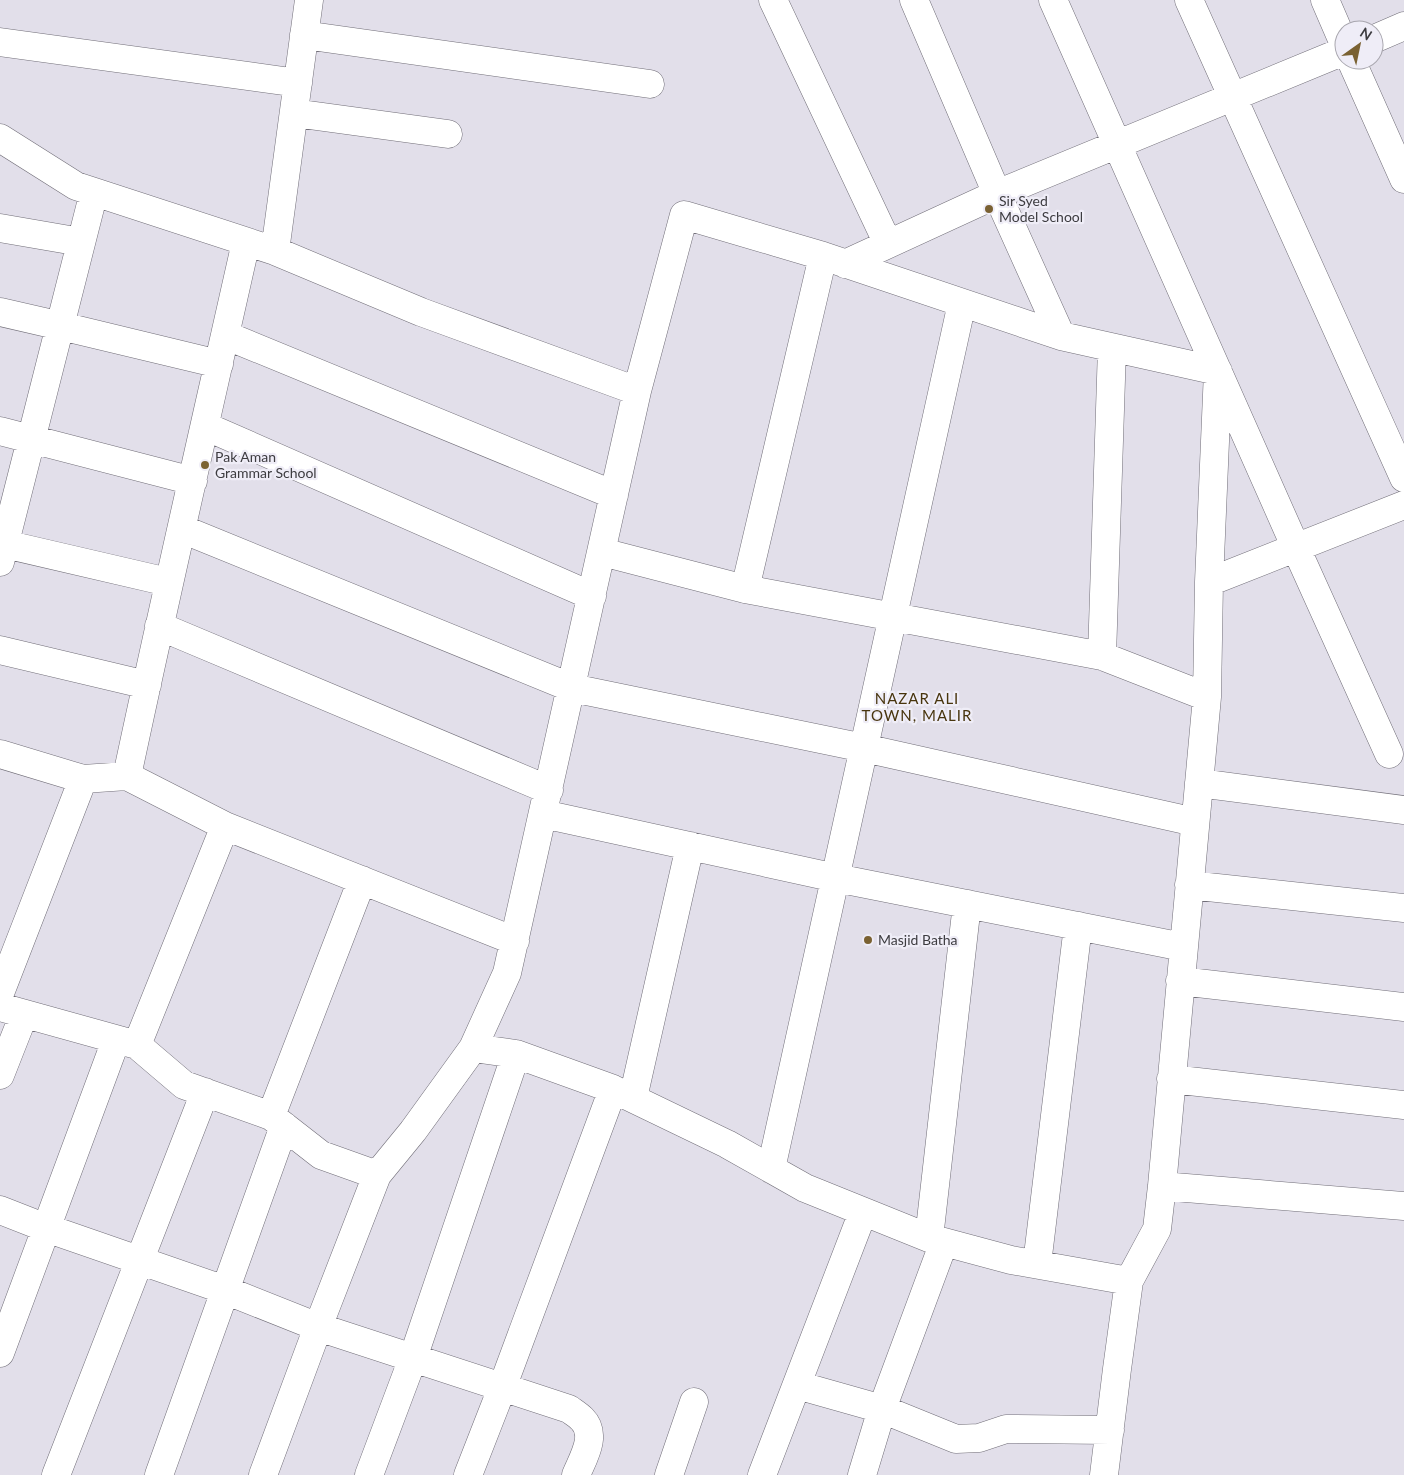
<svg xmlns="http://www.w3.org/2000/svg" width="1404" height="1475" font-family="Lato,sans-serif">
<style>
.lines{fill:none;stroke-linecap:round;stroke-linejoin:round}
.minor-casing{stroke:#716e78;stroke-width:29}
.minor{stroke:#fff;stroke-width:28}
.poi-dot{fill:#7a6132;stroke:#efedf7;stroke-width:2}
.labels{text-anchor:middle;stroke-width:4.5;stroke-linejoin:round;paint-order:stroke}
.poi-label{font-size:14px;fill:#3d3c40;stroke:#efedf7;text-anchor:start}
.neighbourhood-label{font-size:15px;letter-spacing:1px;fill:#48350e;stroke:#efedf7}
</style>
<rect width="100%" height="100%" fill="#e2dfea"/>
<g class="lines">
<defs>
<path id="minor" d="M773,0L888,244
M914,0L997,194L1061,336
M1053,0L1296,548L1389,754
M1189,0L1404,478
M1325,0L1344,44
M304,35L650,84
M1374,39L1404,26
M0,42L298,83
M1351,60L1404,179
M294,113L448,134
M0,138L76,186L275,251L421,312L637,391
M0,228L81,242
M275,251L309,0
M845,264L997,194L1344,51
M0,312L61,326L219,364
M225,335L614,495
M205,426L592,596
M0,431L193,481
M182,529L572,688L864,748L1195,822
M0,543L168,582
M602,552L745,589L1102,656L1207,697
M0,562L94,192
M1209,582L1404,505
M745,589L823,256
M159,626L549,790
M0,650L147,685
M1102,656L1112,348
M0,754L83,779L127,776L225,826L515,941
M127,776C165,597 206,420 246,242
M1199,783L1404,810
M543,814L836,878L1183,947
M1189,885L1404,908
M1180,981L1404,1007
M0,993L83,779
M0,1007L137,1045L184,1085L271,1116L321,1155L377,1175L413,1131L473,1048L516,1054L613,1089L727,1144L805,1188L929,1238L1011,1260L1129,1281L1117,1369L1104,1475
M137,1045L225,826
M473,1048L507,973L637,391L684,215L823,256L1061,336L1218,371L1209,582L1207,697L1162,1186L1157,1229L1129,1281
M0,1075L24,1014
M1171,1079L1404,1105
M633,1098L690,846
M271,1116L362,880
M771,1169L962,303
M1162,1186L1404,1206
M0,1210L46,1228L225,1290L318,1327L569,1409C573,1412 578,1415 582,1419C598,1435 583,1458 576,1475
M929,1238L967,904
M1037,1264L1078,926
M0,1353L116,1040
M797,1385L882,1409L956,1439L979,1438L1006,1429L1110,1430
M56,1475L205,1092
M159,1475L284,1126
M263,1475L318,1327L377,1175
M369,1475L413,1358L516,1054
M468,1475L502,1388L613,1089
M669,1475L694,1402
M762,1475L863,1212
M862,1475L882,1409L944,1242"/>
</defs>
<use href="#minor" class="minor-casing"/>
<use href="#minor" class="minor"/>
</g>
<g class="poi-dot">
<circle cx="989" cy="209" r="5"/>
<circle cx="205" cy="465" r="5"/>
<circle cx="868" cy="940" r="5"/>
</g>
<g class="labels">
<g class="poi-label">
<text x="999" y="206">Sir Syed<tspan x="999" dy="16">Model School</tspan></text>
<text x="215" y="462">Pak Aman<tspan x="215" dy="16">Grammar School</tspan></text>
<text x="878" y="945">Masjid Batha</text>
</g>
<g class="neighbourhood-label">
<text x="917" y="704">NAZAR ALI<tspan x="917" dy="17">TOWN, MALIR</tspan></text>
</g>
</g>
<g transform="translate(1359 45) rotate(33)"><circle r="24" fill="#efedf7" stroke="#a8a6ae"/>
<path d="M0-4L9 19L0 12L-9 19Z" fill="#7a6132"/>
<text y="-8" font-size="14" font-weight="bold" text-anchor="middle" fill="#3d3c40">N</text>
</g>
</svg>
